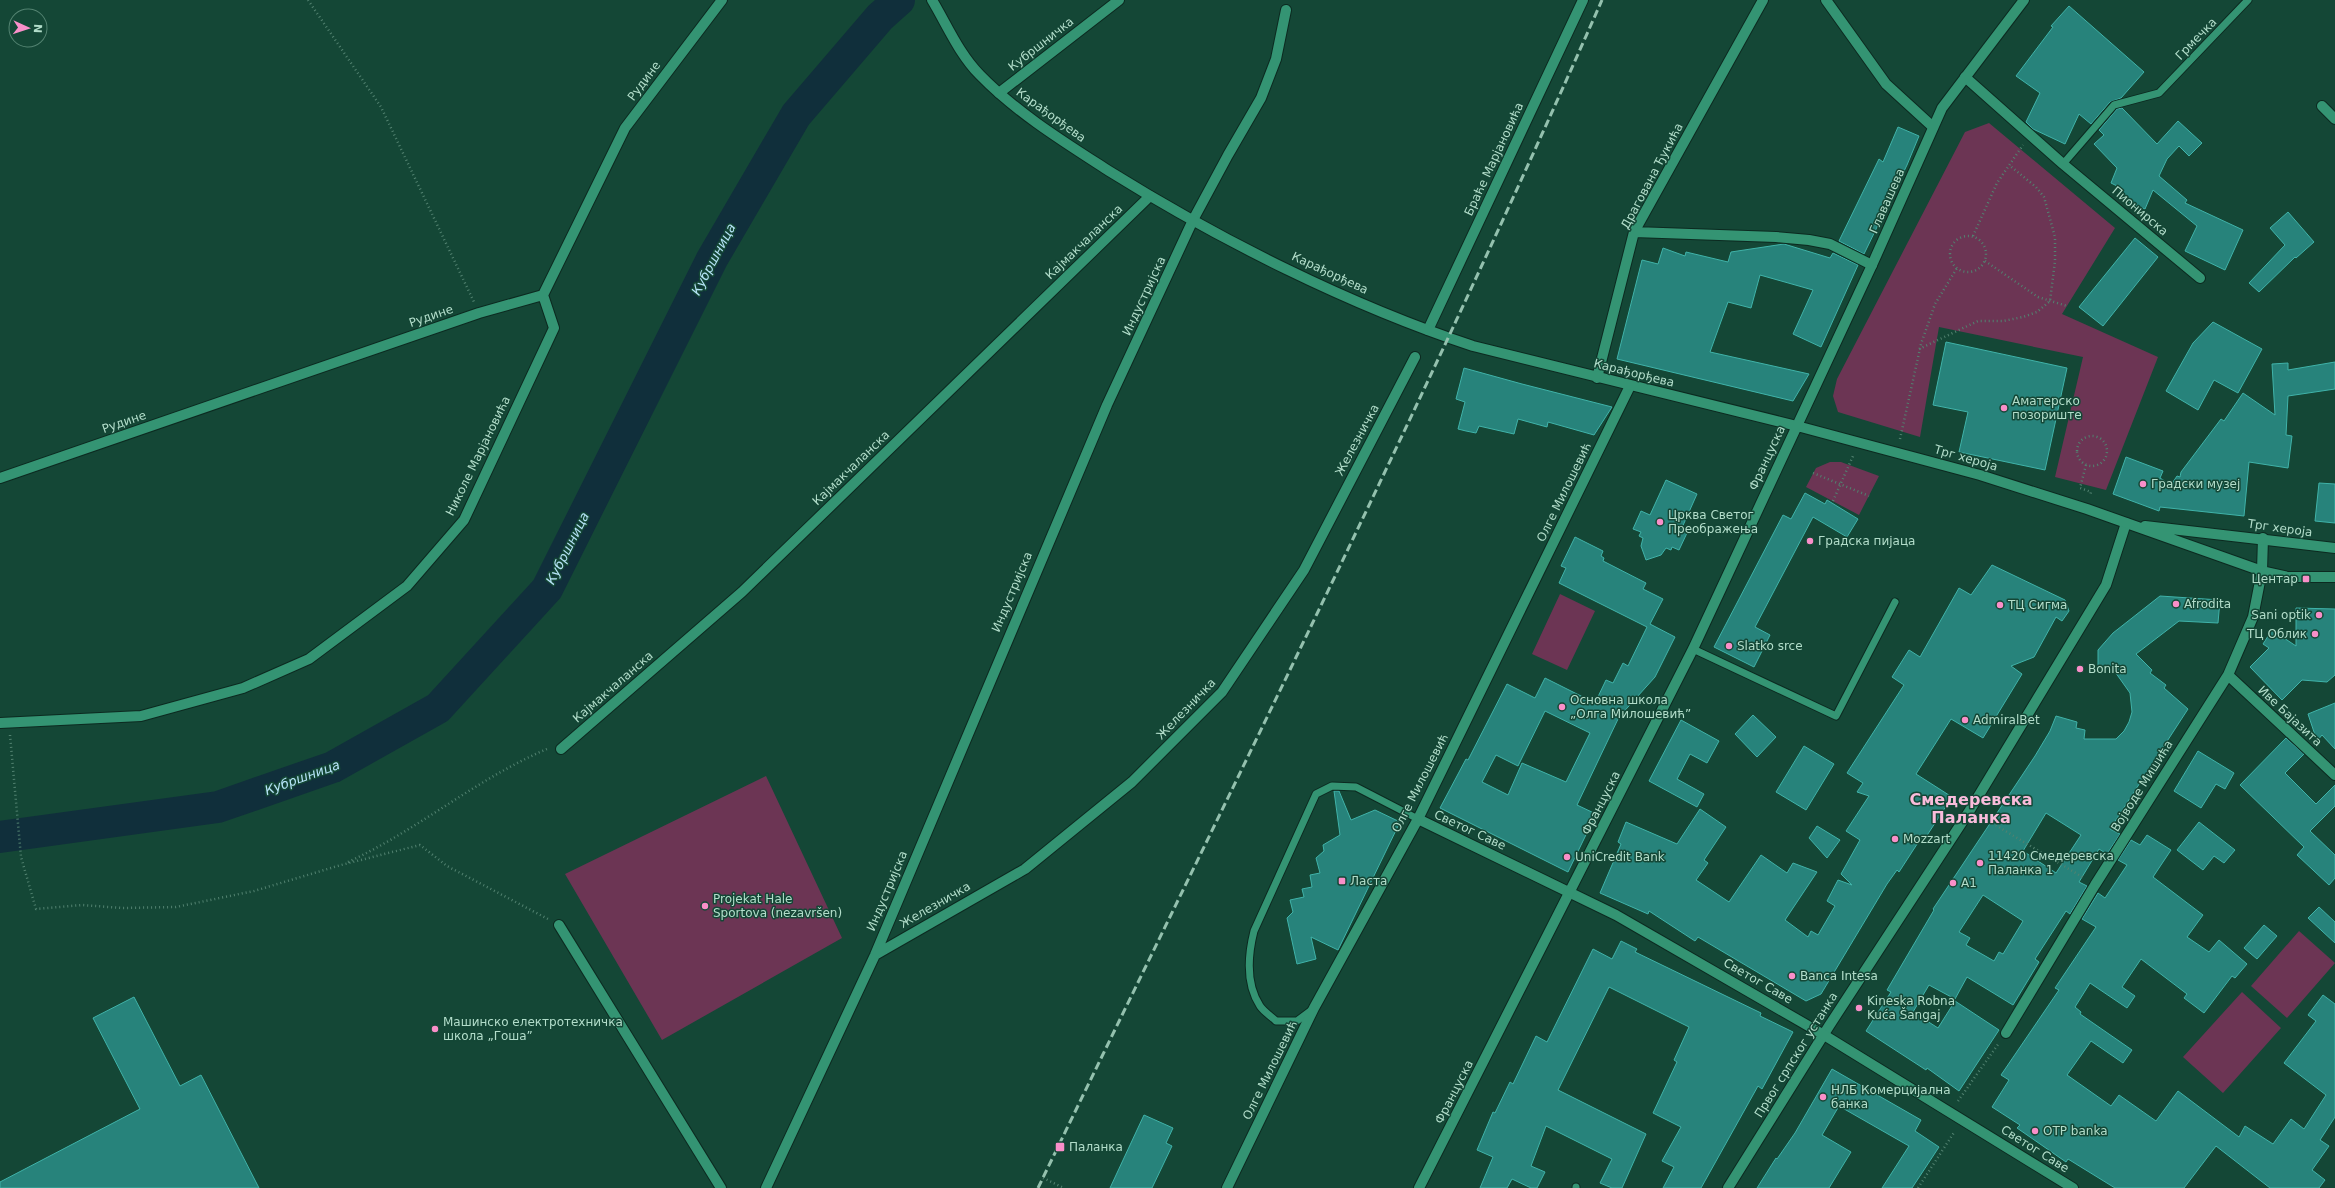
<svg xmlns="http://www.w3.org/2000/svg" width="2335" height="1188" font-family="'DejaVu Sans',sans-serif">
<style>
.green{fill:#6c3554}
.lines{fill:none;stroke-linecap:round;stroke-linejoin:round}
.river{stroke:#102f3b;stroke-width:32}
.building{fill:#27837b;stroke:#40b3a9;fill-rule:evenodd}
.service-casing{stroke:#0c2a20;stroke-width:9}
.pedestrian-casing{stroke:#0c2a20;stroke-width:12}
.minor-casing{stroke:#0c2a20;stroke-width:12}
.secondary-casing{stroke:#0c2a20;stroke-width:12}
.path{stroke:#528270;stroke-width:2.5;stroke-dasharray:1 3;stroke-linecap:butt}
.service{stroke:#349473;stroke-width:7}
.pedestrian{stroke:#349473;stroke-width:10}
.minor{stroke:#349473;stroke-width:10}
.secondary{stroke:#349473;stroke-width:10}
.rail{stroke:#94c1ae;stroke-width:3;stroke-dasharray:8 4;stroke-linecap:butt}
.poi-dot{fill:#f98fc9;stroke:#144736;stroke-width:1.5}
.labels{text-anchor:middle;stroke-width:3;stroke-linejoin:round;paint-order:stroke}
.street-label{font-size:12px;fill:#b2ddca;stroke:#144736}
.poi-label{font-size:12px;fill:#b2ddca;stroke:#144736;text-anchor:start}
.water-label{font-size:13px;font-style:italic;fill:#b7e4f8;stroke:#144736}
.district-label{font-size:16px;font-weight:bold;fill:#f9bcdb;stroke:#144736}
</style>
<rect width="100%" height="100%" fill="#144736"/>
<path class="green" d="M1989,123L2115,228L2062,314L2158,357L2106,490L2055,477L2083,357L1939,327L1920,437L1838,412L1833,396L1837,379L1965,132Z
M1830,462H1841L1879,476L1859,515L1806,487L1816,468Z
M1560,594L1595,611L1567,670L1532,654Z
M766,776L842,938L662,1040L565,874Z
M2299,931L2335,963L2287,1018L2251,986Z
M2242,992L2281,1028L2223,1093L2183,1057Z"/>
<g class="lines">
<path class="river" d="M0,837L218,807L333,767L438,708L547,589L712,259L796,115L880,17L899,0"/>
</g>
<path class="building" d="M2069,6L2144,72L2121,98L2110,102L2091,124L2079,114L2065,144L2033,129L2026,122L2040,93L2016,76L2053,27L2051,26Z
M2122,108L2157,144L2178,121L2202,143L2189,156L2179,146L2167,159L2159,176L2187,200L2185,203L2243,230L2225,270L2185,251L2197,226L2153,190L2145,209L2117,197L2121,188L2111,183L2117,168L2094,144L2104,135L2099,130L2117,109Z
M1898,127L1919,136L1907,165L1864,254L1839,241L1879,159L1883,162Z
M2288,212L2314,242L2296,258L2295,257L2259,292L2249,283L2285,245L2270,228Z
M2135,238L2158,257L2103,326L2079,307Z
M1784,244L1830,258L1833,253L1858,265L1821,347L1793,334L1813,290L1760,275L1751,308L1728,302L1710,352L1809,374L1793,401L1617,359L1642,260L1658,264L1663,248L1685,256L1686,252L1728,262L1731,252Z
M2213,322L2262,349L2238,393L2214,380L2198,410L2166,391L2193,343Z
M1946,342L2067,368L2045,470L1959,452L1968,412L1933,405Z
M2335,362V389L2288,396L2286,435L2292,436L2288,468L2249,462L2244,516L2160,507L2159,511L2113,494L2126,457L2163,471L2160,478L2171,485L2177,476L2180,477L2181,472L2221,419L2224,421L2243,393L2275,415L2272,364L2288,363V370Z
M1464,368L1522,384L1612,407L1594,435L1548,422L1547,427L1518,419L1514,434L1479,426L1476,433L1466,431L1458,429L1465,402L1456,399Z
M1666,480L1697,494L1681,530L1687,533L1679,550L1672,547L1671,550L1666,548L1661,555L1646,560L1641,546L1643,538L1639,536L1641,532L1633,529L1641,511L1650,515Z
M2319,483L2335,484V523L2315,521Z
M1805,493L1825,504L1827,500L1858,519L1847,537L1813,517L1755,627L1770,635L1754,667L1714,647L1783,515L1791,519Z
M1575,537L1603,551L1601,556L1604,558L1603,561L1646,583L1643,589L1663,599L1650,624L1675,637L1655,677L1619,717L1577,805L1596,814L1568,872L1440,808L1466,759L1468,760L1507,684L1535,698L1545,678L1595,703L1606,680L1613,683L1623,663L1628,666L1647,627L1559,583L1566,568L1561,566ZM1545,711L1590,733L1566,782L1522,763L1508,795L1482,782L1496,755L1518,766Z
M1992,565L2065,600L2069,611L2062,621L2056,617L2034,657L2011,666L2022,674L1983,738L1951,719L1916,774L1952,797L1924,840L1921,838L1899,872L1897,870L1887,884L1821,994L1806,1001L1698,937L1695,941L1649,911L1648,914L1600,893L1621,844L1618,842L1626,822L1677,844L1700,809L1726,827L1704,860L1708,863L1696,880L1729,902L1761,855L1787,873L1793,863L1817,872L1785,920L1808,937L1811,931L1818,935L1835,906L1827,901L1838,880L1852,885L1841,874L1860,840L1846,831L1869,796L1857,792L1863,783L1847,773L1904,685L1892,677L1909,650L1920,657L1959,588L1971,595Z
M2160,596L2220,600L2218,623L2179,621L2136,654L2152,670L2150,673L2166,685L2164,688L2188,709L2110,829L2120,834L2107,854L2099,849L2079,882L2087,886L2070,914L2066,911L2035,959L2039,962L2013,1005L1967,977L1955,999L1929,985L1913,1012L1938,1028L1955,1001L1999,1030L1959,1091L1927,1068L1926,1070L1866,1031L1891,992L1887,990L1934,910L1933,909L2035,756L2050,731L2056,716L2077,722L2076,728L2085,730L2084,739H2116L2124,731L2129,722L2132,712L2130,693L2113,669L2098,668V650L2113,633ZM2046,813L2081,835L2056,873L2023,851ZM1983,895L2023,921L2003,954L1999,952L1994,961L1966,945L1970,938L1959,932Z
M2296,608L2335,609V675L2327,682L2302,680L2282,700L2250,667L2269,648L2263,644L2272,630L2296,646Z
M2335,703V749L2322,735L2317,741L2308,714Z
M1753,715L1776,737L1757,757L1735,734Z
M1681,720L1719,741L1707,763L1690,754L1677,779L1704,794L1697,807L1649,781Z
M2286,738L2304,754L2285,773L2316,804L2335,785V806L2310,831L2335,855V878L2329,885L2297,855L2304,847L2240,785Z
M1804,746L1834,764L1806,810L1776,792Z
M2198,751L2234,773L2225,789L2216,784L2201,808L2174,791Z
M1334,791H1339L1351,820L1375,810L1400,822L1338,950L1311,937L1316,959L1297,964L1287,918L1293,912L1290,900L1304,897L1302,889L1312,887L1310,875L1320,873L1316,858L1324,851L1323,845L1340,835Z
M2199,822L2235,850L2224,863L2214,856L2203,870L2177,850Z
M1817,826L1840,840L1827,858L1809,838Z
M2147,835L2171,850L2153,877L2203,915L2187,937L2209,952L2219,940L2247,964L2235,978L2232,976L2204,1013L2184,998L2187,994L2141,959L2122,987L2135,996L2127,1008L2090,983L2075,1007L2081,1012L2080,1014L2132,1050L2123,1063L2091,1041L2067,1075L2111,1106L2119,1095L2156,1121L2178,1091L2239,1137L2245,1126L2273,1144L2291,1119L2304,1129L2326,1095L2284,1063L2316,1021L2308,1015L2323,995L2335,1004V1117L2320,1140L2329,1146L2312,1170L2325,1180L2319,1188H2270L2216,1146L2184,1188H2115L2068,1159L2066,1162L2017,1128L2020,1125L1992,1107L2009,1080L2001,1075L2059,990L2055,988L2096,927L2082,919L2098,893L2105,898L2127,865L2118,860L2131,840L2140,845Z
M2319,907L2335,922V943L2308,918Z
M2264,925L2277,936L2257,959L2244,948Z
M1621,941L1637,949L1635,952L1761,1013L1760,1016L1793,1032L1762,1089L1758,1086L1701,1188H1663L1674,1167L1662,1161L1681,1127L1653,1113L1677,1062L1674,1060L1689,1027L1609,987L1558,1090L1646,1134L1622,1188H1612L1600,1183L1612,1159L1546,1126L1531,1166L1545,1172L1537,1188H1531L1512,1179L1507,1188H1480L1493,1157L1477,1150L1493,1112L1495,1113L1510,1082L1513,1084L1536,1036L1547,1042L1593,949L1612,959Z
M134,997L180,1086L201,1075L259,1188H0V1182L140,1109L93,1018Z
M1832,1069L1921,1120L1915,1131L1939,1147L1912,1188H1882L1909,1146L1839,1106L1822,1135L1851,1152L1829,1188H1757L1776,1158L1777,1159L1795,1133Z
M1144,1115L1173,1128L1166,1143L1172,1146L1152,1188H1110Z"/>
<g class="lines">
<defs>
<path id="service" d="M2063,164L2114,105L2159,93L2248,0
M1693,649L1836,716L1895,602
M1313,1009L1297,1021H1276C1271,1016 1264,1012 1260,1006C1245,983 1248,955 1254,931L1316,794L1332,786L1356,787L1418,819
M1576,1188V1187"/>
<path id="pedestrian" d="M1728,1188L1829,1026L1970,810L2106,585L2126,523"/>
<path id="minor" d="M1826,0L1886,84L1933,127
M1965,77L2063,164L2200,278
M999,93L1119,0
M2322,106L2335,119
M1634,232L1776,237L1809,240L1830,244L1872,265
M1428,330L1583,0
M1597,378L1634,232L1763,0
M0,478L479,313L543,295L625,128L722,0
M2228,675L2335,775
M0,723L141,716L243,688L309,659L407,586L464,520L554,328L543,295
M561,749L742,592L1150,196
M1418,819L1616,915L1824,1035L2073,1188
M559,925L721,1188
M875,955L1025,869L1132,782L1222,692L1304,570L1415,357
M2006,1033L2095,885L2228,675L2253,617L2262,571L2263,538
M766,1188L875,955L1107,405L1193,220L1228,155L1261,98L1276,59L1286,10
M1227,1188L1314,1008L1418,819L1630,386"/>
<path id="secondary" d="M932,0C947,25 959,54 980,75C1017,113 1064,142 1109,171C1220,240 1349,305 1473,346L1797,426L1980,475L2087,509L2262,571L2288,577H2335
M2145,526L2335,548
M1419,1188L1693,649L1872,265L1942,108L2024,0"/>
</defs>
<use href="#service" class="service-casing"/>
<use href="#pedestrian" class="pedestrian-casing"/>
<use href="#minor" class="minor-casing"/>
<use href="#secondary" class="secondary-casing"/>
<path class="path" d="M308,0L381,107L474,302
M1950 254a18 18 0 1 1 36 0a18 18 0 1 1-36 0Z
M1973,236L1997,183L2023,145
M1985,261L2038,297L2067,306
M1919,349L1978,321H2003L2023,317L2037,312L2050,301L2055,261V237L2044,197L2036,187L2009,165
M2077 451a15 15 0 1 1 30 0a15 15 0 1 1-30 0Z
M1900,439L1921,344L1935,304L1957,268
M2086,465L2080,488L2091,492L2090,496
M1813,473L1869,496
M1833,501L1853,456
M10,735L21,857L36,909L82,905L122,908L176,907L254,891L341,865L420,845L447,866L548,919
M1982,817L2084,878
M348,862C418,830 476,779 547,749
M1958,1101L1999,1043
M1043,1178L1064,1188
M1918,1188L1955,1131"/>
<use href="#service" class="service"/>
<use href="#pedestrian" class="pedestrian"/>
<use href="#minor" class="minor"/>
<use href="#secondary" class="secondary"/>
<path class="rail" d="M1038,1188C1229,794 1425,401 1602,0"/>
</g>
<g class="poi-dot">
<circle cx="2004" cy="408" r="4"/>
<circle cx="2143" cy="484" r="4"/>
<circle cx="1660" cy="522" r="4"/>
<circle cx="1810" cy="541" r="4"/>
<rect x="2302" y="575" width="8" height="8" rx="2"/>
<circle cx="2176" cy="604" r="4"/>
<circle cx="2000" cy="605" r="4"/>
<circle cx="2319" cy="615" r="4"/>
<circle cx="2315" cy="634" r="4"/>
<circle cx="1729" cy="646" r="4"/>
<circle cx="2080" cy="669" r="4"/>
<circle cx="1562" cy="707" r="4"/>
<circle cx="1965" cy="720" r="4"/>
<circle cx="1895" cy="839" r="4"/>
<circle cx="1567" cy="857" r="4"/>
<circle cx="1980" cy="863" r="4"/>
<rect x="1338" y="877" width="8" height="8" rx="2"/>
<circle cx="1953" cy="883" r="4"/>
<circle cx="705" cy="906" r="4"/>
<circle cx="1792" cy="976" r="4"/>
<circle cx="1859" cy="1008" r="4"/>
<circle cx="435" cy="1029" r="4"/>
<circle cx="1823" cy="1097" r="4"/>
<circle cx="2035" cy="1131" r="4"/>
<rect x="1055" y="1142" width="10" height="10" rx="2"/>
</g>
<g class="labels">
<g class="street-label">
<text transform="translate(2196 39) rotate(-46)" y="4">Грмечка</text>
<text transform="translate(1041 44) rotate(-38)" y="4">Кубршничка</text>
<text transform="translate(644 81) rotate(-53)" y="4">Рудине</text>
<text transform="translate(1051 115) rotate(36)" y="4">Карађорђева</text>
<text transform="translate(1494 159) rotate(-65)" y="4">Браће Марјановића</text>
<text transform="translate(1652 176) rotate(-62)" y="4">Драгована Ђукића</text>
<text transform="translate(1887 201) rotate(-66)" y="4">Главашева</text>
<text transform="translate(2140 211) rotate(40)" y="4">Пионирска</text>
<text transform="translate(1084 242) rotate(-44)" y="4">Кајмакчаланска</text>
<text transform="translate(1330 273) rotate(25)" y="4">Карађорђева</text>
<text transform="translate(1144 296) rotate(-65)" y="4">Индустријска</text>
<text transform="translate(431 316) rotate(-19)" y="4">Рудине</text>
<text transform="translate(1634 373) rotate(14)" y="4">Карађорђева</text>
<text transform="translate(124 422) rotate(-19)" y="4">Рудине</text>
<text transform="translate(1357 440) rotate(-62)" y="4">Железничка</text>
<text transform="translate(478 456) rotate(-64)" y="4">Николе Марјановића</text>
<text transform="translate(1767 458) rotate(-65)" y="4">Француска</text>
<text transform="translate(1966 458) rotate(16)" y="4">Трг хероја</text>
<text transform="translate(851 468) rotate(-44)" y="4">Кајмакчаланска</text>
<text transform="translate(1564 492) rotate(-64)" y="4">Олге Милошевић</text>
<text transform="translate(2280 528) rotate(8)" y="4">Трг хероја</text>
<text transform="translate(1012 592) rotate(-67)" y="4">Индустријска</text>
<text transform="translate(613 687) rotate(-41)" y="4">Кајмакчаланска</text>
<text transform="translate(1186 709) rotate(-46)" y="4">Железничка</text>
<text transform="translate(2290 716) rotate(43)" y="4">Иве Бајазита</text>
<text transform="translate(1420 783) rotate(-63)" y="4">Олге Милошевић</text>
<text transform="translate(2142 786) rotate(-58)" y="4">Војводе Мишића</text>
<text transform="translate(1601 803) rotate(-63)" y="4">Француска</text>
<text transform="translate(1470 830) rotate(25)" y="4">Светог Саве</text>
<text transform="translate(887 891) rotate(-67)" y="4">Индустријска</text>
<text transform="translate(935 905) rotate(-30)" y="4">Железничка</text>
<text transform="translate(1758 981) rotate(30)" y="4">Светог Саве</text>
<text transform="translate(1796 1055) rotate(-58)" y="4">Првог српског устанка</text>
<text transform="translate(1270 1070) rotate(-64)" y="4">Олге Милошевић</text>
<text transform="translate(1454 1092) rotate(-63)" y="4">Француска</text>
<text transform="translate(2035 1149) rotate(32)" y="4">Светог Саве</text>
</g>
<g class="poi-label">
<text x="2012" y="405">Аматерско<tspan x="2012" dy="14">позориште</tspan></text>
<text x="2151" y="488">Градски музеј</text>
<text x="1668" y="519">Црква Светог<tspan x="1668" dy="14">Преображења</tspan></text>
<text x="1818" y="545">Градска пијаца</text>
<text x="2298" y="583" text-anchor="end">Центар</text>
<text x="2184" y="608">Afrodita</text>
<text x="2008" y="609">ТЦ Сигма</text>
<text x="2311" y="619" text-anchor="end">Sani optik</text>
<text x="2307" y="638" text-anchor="end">ТЦ Облик</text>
<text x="1737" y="650">Slatko srce</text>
<text x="2088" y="673">Bonita</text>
<text x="1570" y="704">Основна школа<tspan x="1570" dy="14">„Олга Милошевић”</tspan></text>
<text x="1973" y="724">AdmiralBet</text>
<text x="1903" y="843">Mozzart</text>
<text x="1988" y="860">11420 Смедеревска<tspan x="1988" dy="14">Паланка 1</tspan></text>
<text x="1575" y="861">UniCredit Bank</text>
<text x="1350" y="885">Ласта</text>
<text x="1961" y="887">A1</text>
<text x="713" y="903">Projekat Hale<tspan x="713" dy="14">Sportova (nezavršen)</tspan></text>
<text x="1800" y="980">Banca Intesa</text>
<text x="1867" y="1005">Kineska Robna<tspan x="1867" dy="14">Kuća Šangaj</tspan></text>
<text x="443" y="1026">Машинско електротехничка<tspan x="443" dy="14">школа „Гоша”</tspan></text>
<text x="1831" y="1094">НЛБ Комерцијална<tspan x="1831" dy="14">банка</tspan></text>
<text x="2043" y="1135">OTP banka</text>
<text x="1069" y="1151">Паланка</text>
</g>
<g class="water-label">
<text transform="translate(713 259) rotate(-62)" y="5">Кубршница</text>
<text transform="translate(567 548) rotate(-63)" y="5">Кубршница</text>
<text transform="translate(302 777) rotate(-20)" y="5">Кубршница</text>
</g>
<g class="district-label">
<text x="1971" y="805">Смедеревска<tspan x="1971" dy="18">Паланка</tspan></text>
</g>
</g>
<g transform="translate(28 28) rotate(93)"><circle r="19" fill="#144736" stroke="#538371"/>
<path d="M0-3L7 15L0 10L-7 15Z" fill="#f98fc9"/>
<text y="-6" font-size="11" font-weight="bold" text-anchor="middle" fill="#b2ddca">N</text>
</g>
</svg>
